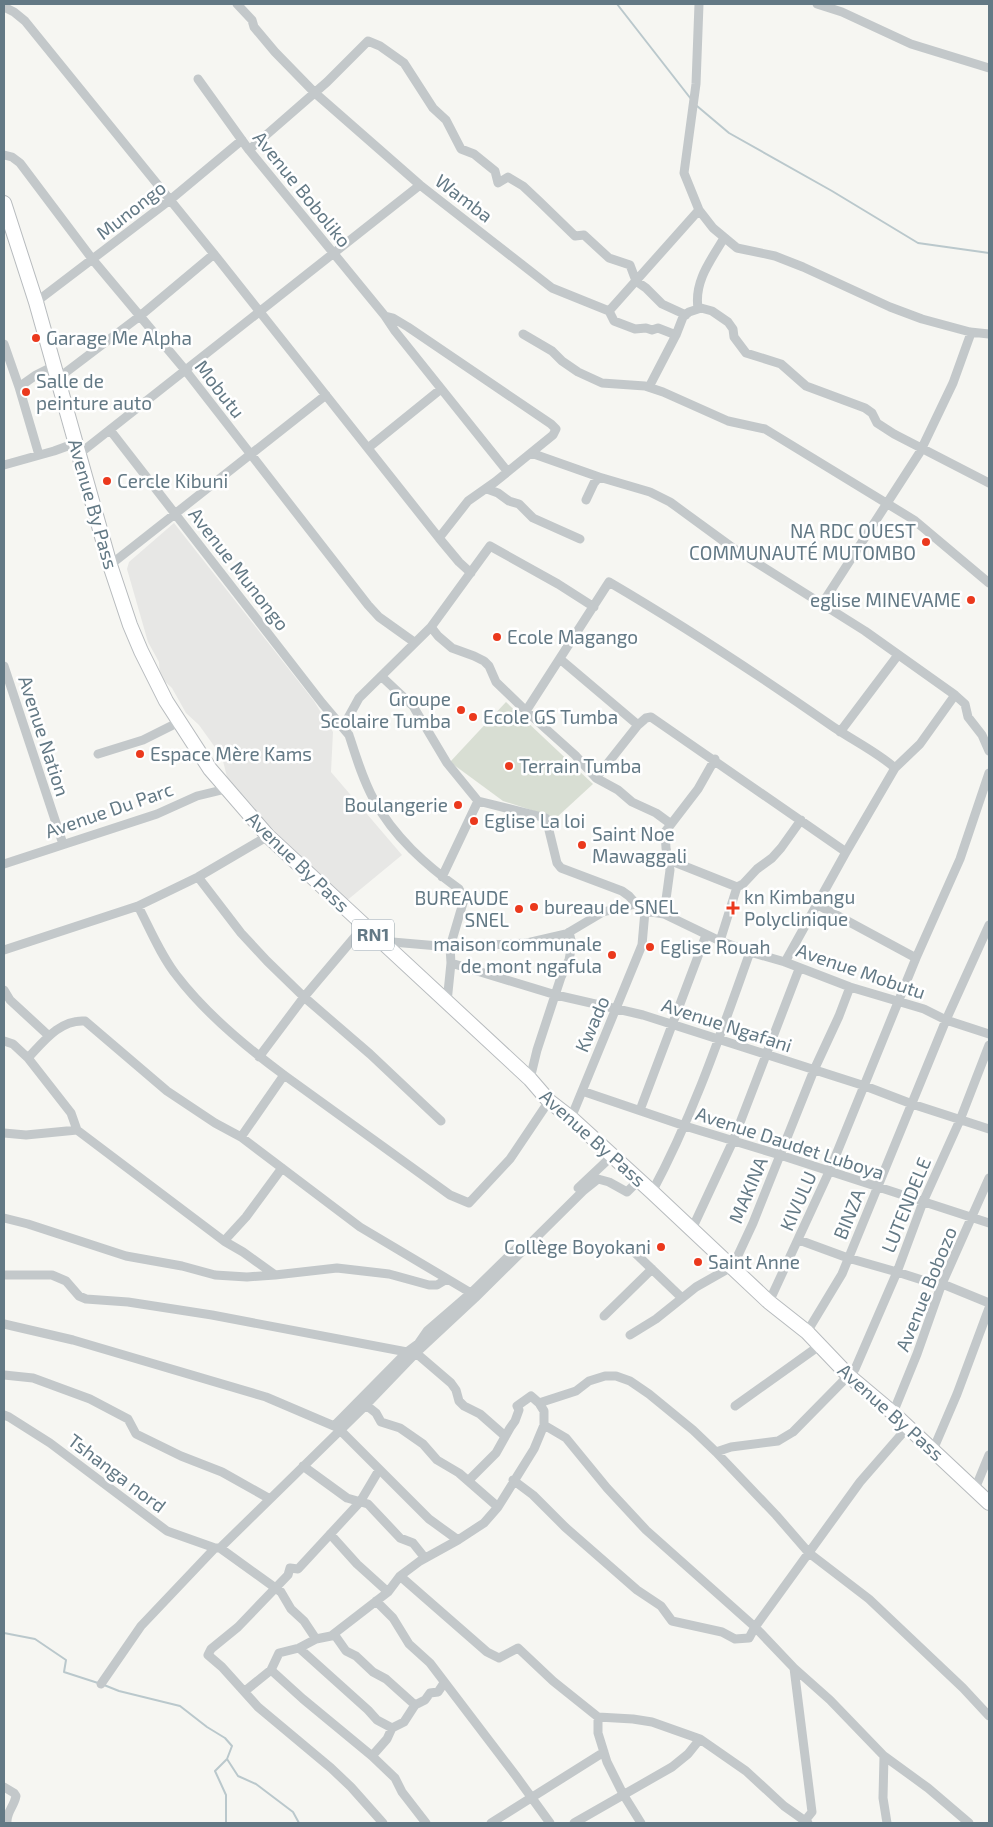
<svg xmlns="http://www.w3.org/2000/svg" width="993" height="1827" font-family="'Exo 2',sans-serif">
<style>
.built{fill:#e7e7e5}
.green{fill:#d8ded3}
.lines{fill:none;stroke-linecap:round;stroke-linejoin:round}
.stream{stroke:#bac8cc;stroke-width:2}
.highway-casing{stroke:#b7bbbe;stroke-width:16}
.minor{stroke:#c3c8ca;stroke-width:9}
.highway{stroke:#fff;stroke-width:14}
.poi-dot{fill:#eb391d;stroke:#fff;stroke-width:2}
.labels{text-anchor:middle;stroke-width:5;stroke-linejoin:round;paint-order:stroke}
.shield{fill:#fff;stroke:#92a1aa;stroke-width:1}
.shield-label{font-size:18px;font-weight:bold;fill:#637985}
.street-label{font-size:19px;fill:#637985;stroke:#fff}
.poi-label{font-size:19px;fill:#637985;stroke:#fff;text-anchor:start}
</style>
<rect width="100%" height="100%" fill="#f6f6f2"/>
<path class="built" d="M174,523L314,701L333,732L331,772L402,855L345,902L287,845L227,777L222,757L199,725L186,713L172,688L160,677L159,662L148,642L127,569L129,562Z"/>
<path class="green" d="M506,702L593,784L556,818L503,801L450,762Z"/>
<g class="lines">
<path class="stream" d="M617,4L691,99
M697,106L729,133L832,191L918,243L989,253
M4,1633L35,1639L66,1660L64,1672L98,1683
M104,1685L119,1691L180,1706L207,1727L225,1738L232,1746L227,1759L215,1771L226,1795V1823
M227,1759L238,1776L256,1784L293,1812L299,1823"/>
<defs>
<path id="highway" d="M4,203L36,302L110,565L130,625L141,651L166,701L210,769L268,836L530,1079L549,1101L571,1118L652,1192L769,1302L807,1332L849,1376L893,1413L989,1503"/>
</defs>
<use href="#highway" class="highway-casing"/>
<path class="minor" d="M237,4L252,20L254,27L275,52L315,93L420,185L552,288L609,311L614,321L635,329L646,328L652,330L658,328L676,335
M699,4L696,84L684,173L699,210L713,228L737,248L775,256L803,267L890,307L922,319L970,332L989,334
M817,4L842,12L911,44L989,68
M4,7L14,12L25,21L214,254L439,538L459,562L471,573
M198,79L249,150L385,316L395,331L507,471
M249,150L327,82L368,41L380,46L404,63L433,108L446,120L461,149L474,154L495,171L498,183L508,177L523,186L540,202L575,236L584,235L609,258L630,265L636,281L646,288L662,304L686,315
M4,155L12,157L20,163L93,260L186,371L368,605L379,617L414,642
M36,302L170,200L242,140
M698,308C694,281 711,260 724,238
M609,311L699,210
M385,316L393,318L408,327L551,424L556,429L553,435L495,482L468,501L439,538
M523,334L552,351L562,361L578,372L602,383L645,386L663,392L728,421L765,429L914,520L989,583
M4,344L19,387L39,455
M57,379L140,316L214,254
M19,387L36,375L54,366
M649,387L676,335L683,317L689,312L701,308L712,311L728,322L733,329L734,337L746,353L781,364L806,386L865,408L872,413L877,423L894,434L989,483
M110,430L322,703L349,735C356,757 363,780 374,800C394,837 426,865 459,889L463,897V903L450,947L451,963L447,1002
M368,448L441,389
M531,453L599,477L650,492L670,502L733,548L865,631L955,695L965,704L968,717L982,735L989,751
M79,454L420,185
M4,465L54,451L76,443
M487,489L498,493L509,501L519,504L533,518L580,539
M586,500L594,483L599,477
M110,565L326,395
M822,604L920,452L953,383L971,333
M431,627L438,636L452,648L474,656L484,661L489,666L496,682L526,711L575,755L596,778L618,790L632,802L656,813L671,824
M560,659L638,725
M4,666L63,844
M381,676L413,706L447,763L478,801L546,818L557,863L561,868L622,891L629,896L636,904
M526,711L609,582C684,626 757,674 829,724C850,739 876,751 895,768
M343,727L359,698L431,627L490,546L558,584L594,607
M840,732L898,655
M98,754L143,740L179,722
M596,778L638,725L646,718L651,717L846,852
M669,860L737,887
M4,864L157,814L197,796L226,789
M198,877L241,933L267,961L304,997L370,1054L441,1121
M442,877L478,801
M816,904L916,958
M138,906C150,929 161,956 177,976C206,1014 246,1047 284,1075L450,1195L469,1203L510,1159L549,1101
M664,914L670,870L666,848L665,832L698,789L715,759
M381,941L450,947L527,943L566,934L603,912L636,904L645,911L664,914L720,941L750,952L785,962L850,987L924,1009L946,1020L989,1034
M720,941L737,887L743,884L757,869L772,858L781,848L801,820
M4,950L138,906L198,877L268,836
M785,962L846,852L895,768L920,744L955,695
M451,963L556,995L643,1015L865,1086L912,1104L989,1129
M4,990L10,1000L49,1036
M4,1041L13,1044L28,1058L71,1113L77,1130L224,1241L243,1252L275,1275L337,1268L389,1274L429,1285H437L447,1279
M259,1057L304,997L364,926
M28,1058C43,1042 60,1019 85,1021L167,1091L215,1123L241,1137L360,1227L471,1293
M530,1079L537,1050L561,977L569,960L572,944L569,932
M582,1091L685,1126L780,1155L989,1223
M640,1110L706,935
M571,1118L642,945L645,911
M4,1133L26,1135L77,1130
M241,1137L284,1075
M578,1188L612,1156
M652,1192C693,1116 721,1033 750,952
M4,1218L28,1224L126,1256L182,1266L215,1275L247,1277L275,1275
M692,1229L733,1141L799,969
M799,1240L848,1258L897,1272L941,1286L945,1285L989,1303
M224,1241L246,1217L282,1168
M632,1250L682,1298
M4,1275H52L66,1281L79,1296L86,1299L128,1302L212,1315L407,1352
M769,1302L829,1172L916,958L960,859L989,773
M604,1316L652,1269
M4,1324L73,1340L266,1397L334,1426L407,1352L418,1344L427,1331L471,1293L517,1248
M807,1332L842,1274L946,1020L989,925
M630,1335L656,1319L696,1287L733,1266L753,1223L814,1070L839,1016L850,987
M416,1353L451,1383L456,1390L459,1401L464,1406L480,1414L505,1436
M4,1375L33,1378L90,1399L128,1419L136,1434L181,1456L222,1472L270,1499
M539,1403L576,1391L589,1381L605,1376H616L630,1381L649,1394L693,1430L716,1452L776,1515L809,1553L869,1599L963,1688L989,1716
M366,1405L376,1413L381,1422L400,1428L423,1444L437,1460L459,1473L498,1507
M735,1406L819,1346
M893,1413L917,1354L941,1286L989,1178
M4,1415L9,1417L50,1443L167,1531L215,1548
M544,1425L566,1438L607,1488L646,1530L755,1627L794,1668L830,1700L884,1756L928,1788L969,1823
M340,1430L429,1519L458,1540
M933,1450L957,1394L989,1308
M716,1452L731,1447L778,1441L793,1432L855,1369L897,1272L923,1202L960,1120L989,1045
M303,1466L347,1498L368,1504L400,1538L413,1543L425,1558
M379,1470L360,1502L298,1569L290,1568L288,1575L238,1627L211,1649L208,1655L222,1667L258,1707L331,1768L351,1787L383,1823
M513,1480L533,1495L565,1527L637,1590L661,1606L672,1621L722,1632L735,1639L749,1638L755,1627L860,1482L907,1428
M975,1489L989,1455
M330,1534L357,1564L388,1592
M220,1548L281,1592L291,1609L304,1621L316,1639
M400,1576L487,1652L499,1658L518,1648L553,1681L598,1717L633,1719L652,1722L700,1739L746,1771L784,1806L808,1823
M376,1601L393,1618L409,1644L430,1663L516,1776L550,1823
M334,1634L346,1651L356,1656L373,1672L386,1679L415,1705
M299,1648L368,1710L377,1720L392,1728L387,1739L372,1756
M794,1668L812,1812L803,1823
M271,1670L303,1699L372,1756L395,1778L402,1792L426,1823
M101,1684L141,1626L215,1548H220L366,1405L416,1353L475,1298L583,1191L598,1179L609,1182L627,1192L639,1180
M245,1691L271,1670L279,1653L299,1648L316,1639L331,1636L388,1592L400,1576L420,1561L458,1540L484,1523L498,1507L534,1449L544,1425V1411L539,1403L531,1396L517,1406L519,1410L515,1421L510,1428L496,1453L468,1481
M598,1717V1733L607,1762L623,1794L641,1823
M392,1728L404,1722L415,1705L425,1700L430,1693L438,1692L444,1683
M884,1756L883,1798L887,1823
M4,1787L14,1793L16,1796C14,1807 6,1812 7,1823
M491,1823L604,1752
M574,1823L672,1767L688,1754L700,1739"/>
<use href="#highway" class="highway"/>
</g>
<g class="poi-dot">
<circle cx="36" cy="338" r="5"/>
<circle cx="26" cy="392" r="5"/>
<circle cx="107" cy="481" r="5"/>
<circle cx="926" cy="542" r="5"/>
<circle cx="971" cy="600" r="5"/>
<circle cx="497" cy="637" r="5"/>
<circle cx="461" cy="710" r="5"/>
<circle cx="473" cy="717" r="5"/>
<circle cx="140" cy="754" r="5"/>
<circle cx="509" cy="766" r="5"/>
<circle cx="458" cy="805" r="5"/>
<circle cx="474" cy="821" r="5"/>
<circle cx="582" cy="845" r="5"/>
<circle cx="534" cy="907" r="5"/>
<path d="M730.5 900.5h5v5h5v5h-5v5h-5v-5h-5v-5h5z"/>
<circle cx="519" cy="909" r="5"/>
<circle cx="650" cy="947" r="5"/>
<circle cx="612" cy="955" r="5"/>
<circle cx="661" cy="1247" r="5"/>
<circle cx="698" cy="1262" r="5"/>
</g>
<g class="labels">
<rect class="shield" x="352" y="919.5" width="42" height="31" rx="4"/>
<g class="shield-label">
<text x="373" y="941">RN1</text>
</g>
<g class="street-label">
<text transform="translate(302 189) rotate(51)" y="7">Avenue Boboliko</text>
<text transform="translate(464 198) rotate(37)" y="7">Wamba</text>
<text transform="translate(131 210) rotate(-38)" y="7">Munongo</text>
<text transform="translate(220 389) rotate(52)" y="7">Mobutu</text>
<text transform="translate(93 504) rotate(74)" y="7">Avenue By Pass</text>
<text transform="translate(239 569) rotate(52)" y="7">Avenue Munongo</text>
<text transform="translate(44 736) rotate(72)" y="7">Avenue Nation</text>
<text transform="translate(109 810) rotate(-19)" y="7">Avenue Du Parc</text>
<text transform="translate(298 862) rotate(44)" y="7">Avenue By Pass</text>
<text transform="translate(861 971) rotate(19)" y="7">Avenue Mobutu</text>
<text transform="translate(592 1024) rotate(-67)" y="7">Kwado</text>
<text transform="translate(727 1025) rotate(18)" y="7">Avenue Ngafani</text>
<text transform="translate(593 1138) rotate(42)" y="7">Avenue By Pass</text>
<text transform="translate(790 1143) rotate(18)" y="7">Avenue Daudet Luboya</text>
<text transform="translate(748 1190) rotate(-67)" y="7">MAKINA</text>
<text transform="translate(798 1201) rotate(-66)" y="7">KIVULU</text>
<text transform="translate(906 1205) rotate(-68)" y="7">LUTENDELE</text>
<text transform="translate(849 1214) rotate(-68)" y="7">BINZA</text>
<text transform="translate(926 1289) rotate(-68)" y="7">Avenue Bobozo</text>
<text transform="translate(891 1412) rotate(42)" y="7">Avenue By Pass</text>
<text transform="translate(117 1473) rotate(37)" y="7">Tshanga nord</text>
</g>
<g class="poi-label">
<text x="46" y="345">Garage Me Alpha</text>
<text x="36" y="388">Salle de<tspan x="36" dy="22">peinture auto</tspan></text>
<text x="117" y="488">Cercle Kibuni</text>
<text x="916" y="538" text-anchor="end">NA RDC OUEST<tspan x="916" dy="22">COMMUNAUTÉ MUTOMBO</tspan></text>
<text x="961" y="607" text-anchor="end">eglise MINEVAME</text>
<text x="507" y="644">Ecole Magango</text>
<text x="451" y="706" text-anchor="end">Groupe<tspan x="451" dy="22">Scolaire Tumba</tspan></text>
<text x="483" y="724">Ecole GS Tumba</text>
<text x="150" y="761">Espace Mère Kams</text>
<text x="519" y="773">Terrain Tumba</text>
<text x="448" y="812" text-anchor="end">Boulangerie</text>
<text x="484" y="828">Eglise La loi</text>
<text x="592" y="841">Saint Noe<tspan x="592" dy="22">Mawaggali</tspan></text>
<text x="744" y="904">kn Kimbangu<tspan x="744" dy="22">Polyclinique</tspan></text>
<text x="509" y="905" text-anchor="end">BUREAUDE<tspan x="509" dy="22">SNEL</tspan></text>
<text x="544" y="914">bureau de SNEL</text>
<text x="602" y="951" text-anchor="end">maison communale<tspan x="602" dy="22">de mont ngafula</tspan></text>
<text x="660" y="954">Eglise Rouah</text>
<text x="651" y="1254" text-anchor="end">Collège Boyokani</text>
<text x="708" y="1269">Saint Anne</text>
</g>
</g>
<rect width="993" height="1827" fill="none" stroke="#637985" stroke-width="10"/>
</svg>
